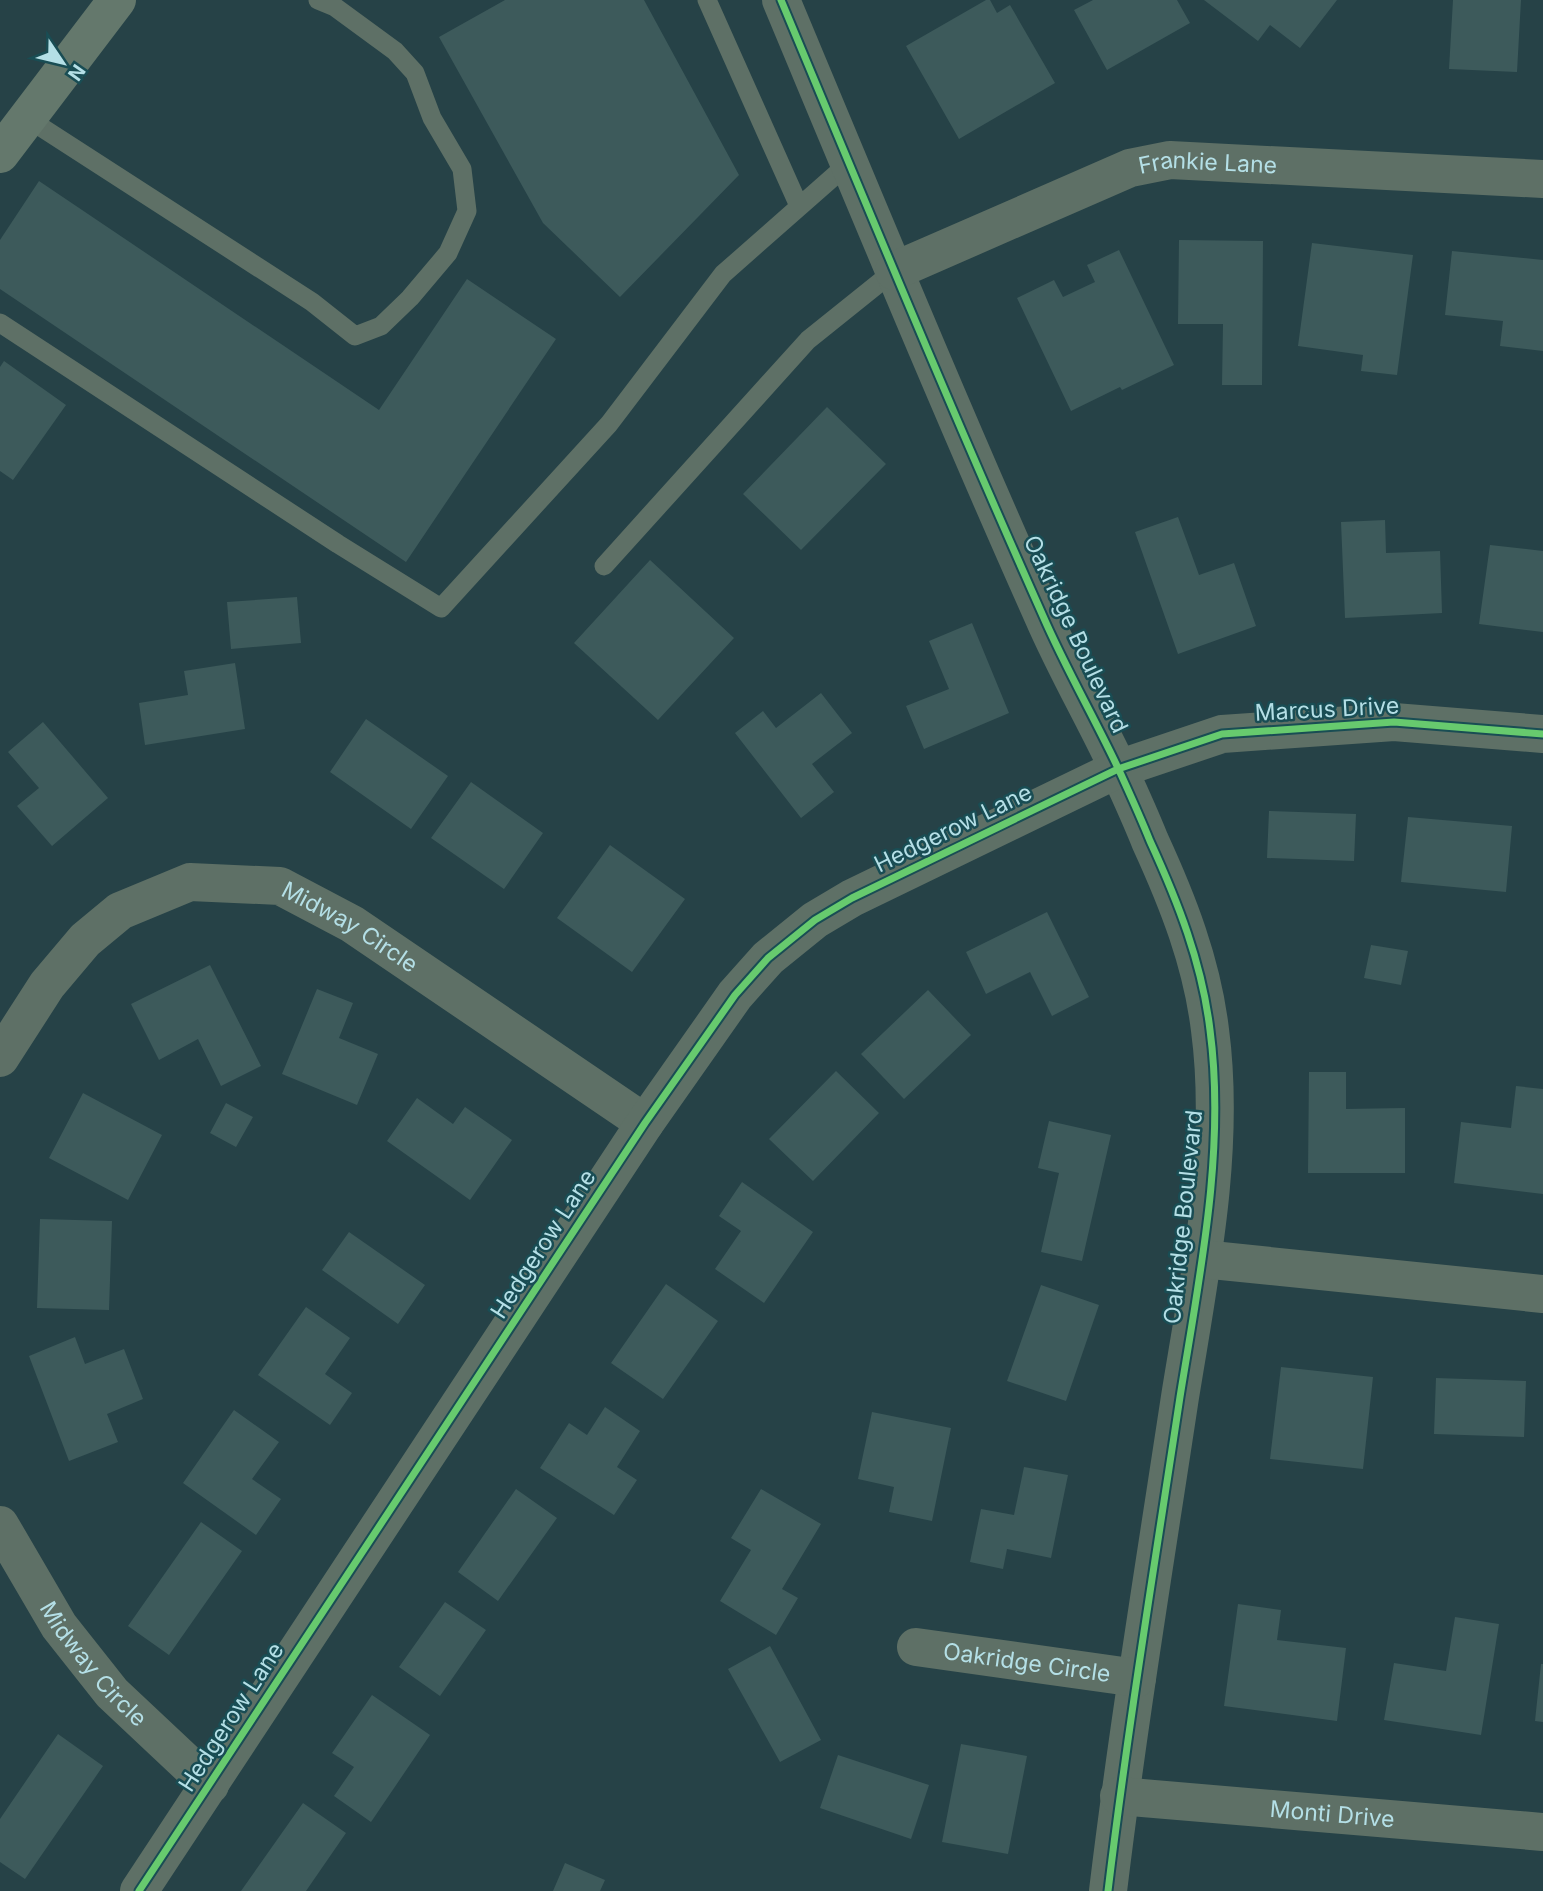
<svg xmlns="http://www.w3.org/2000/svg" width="1543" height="1891" font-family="Inter,sans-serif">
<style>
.building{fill:#3d5a5b}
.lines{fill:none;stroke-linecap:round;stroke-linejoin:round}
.service{stroke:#5e7066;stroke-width:19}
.minor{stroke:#5e7066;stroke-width:38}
.secondary{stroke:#64786c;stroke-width:38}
.cycleway-casing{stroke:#194d54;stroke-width:11}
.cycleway{stroke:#67ca6e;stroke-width:7}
.labels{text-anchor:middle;stroke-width:5;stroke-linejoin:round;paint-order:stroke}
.street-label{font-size:23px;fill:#b4dfe6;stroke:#194d54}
</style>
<rect width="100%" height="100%" fill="#264247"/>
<path class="building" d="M505,0H644L739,175L620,297L543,223L439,37Z
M986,0H990L997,13L1010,5L1055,83L959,139L906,46Z
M1093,0H1177L1190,23L1107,70L1074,10Z
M1204,0H1337L1300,48L1270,25L1258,41Z
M1453,0H1521L1517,72L1449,69Z
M39,181L379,410L467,279L556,339L406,562L0,289V240Z
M1179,240L1263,241L1262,385H1222L1223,324H1178Z
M1312,243L1413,255L1397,375L1361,371L1363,355L1298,346Z
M1119,250L1174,365L1122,390L1120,387L1071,411L1017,298L1054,280L1063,297L1095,282L1087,265Z
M1452,251L1543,260V351L1500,346L1503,321L1445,315Z
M4,361L66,405L13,480L0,471V367Z
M827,407L886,464L801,550L743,494Z
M1178,517L1199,575L1234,563L1256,626L1178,654L1135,532Z
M1385,520L1386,553L1440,551L1442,613L1345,618L1341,522Z
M1490,545L1543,551V632L1479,624Z
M650,560L734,638L658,720L574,643Z
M297,597L301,643L231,649L227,602Z
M972,623L1009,713L924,749L906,706L949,689L929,641Z
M235,663L245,729L145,745L139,703L188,695L184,671Z
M821,693L852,733L812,764L834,792L801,818L735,733L763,711L776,728Z
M366,719L448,776L411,829L330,772Z
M43,722L108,798L52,846L17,806L39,788L8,752Z
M471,782L543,833L504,889L431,838Z
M1269,811L1356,814L1354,861L1267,858Z
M1408,817L1512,826L1506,892L1401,882Z
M610,845L685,899L632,972L557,918Z
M1047,912L1089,997L1052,1016L1030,972L986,994L966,952Z
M1371,945L1408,951L1401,985L1364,978Z
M210,965L261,1066L221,1086L198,1039L159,1060L131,1004Z
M317,989L353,1003L339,1038L378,1054L357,1105L282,1074Z
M928,990L971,1035L904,1099L861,1054Z
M836,1071L879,1113L813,1181L769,1139Z
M1309,1072H1346V1109L1405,1108V1173H1308Z
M1516,1086L1543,1089V1194L1454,1183L1461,1122L1511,1128Z
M83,1093L162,1135L128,1200L49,1158Z
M417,1098L453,1124L465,1107L512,1140L470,1200L387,1141Z
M226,1103L253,1117L236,1147L210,1133Z
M1049,1121L1111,1135L1082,1261L1041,1252L1059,1173L1038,1168Z
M742,1182L813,1232L764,1303L715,1269L741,1231L719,1216Z
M40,1219L112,1221L109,1310L37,1308Z
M349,1232L425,1285L398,1324L322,1270Z
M666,1284L718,1321L663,1399L611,1363Z
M1041,1285L1099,1305L1066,1401L1007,1381Z
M306,1307L350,1338L325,1374L352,1393L330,1425L258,1375Z
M75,1337L85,1364L124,1349L143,1399L107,1414L118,1442L69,1461L29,1356Z
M1281,1367L1373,1377L1363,1469L1270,1459Z
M1436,1378L1526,1381L1524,1437L1434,1434Z
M605,1407L640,1431L617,1467L637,1480L614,1515L540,1468L569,1423L587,1435Z
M234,1410L279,1442L252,1479L281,1499L256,1535L183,1483Z
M872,1412L951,1428L932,1521L889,1512L894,1487L858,1479Z
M1024,1467L1068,1475L1051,1558L1007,1549L1003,1569L970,1562L981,1509L1014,1515Z
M516,1489L557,1518L498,1601L458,1572Z
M761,1489L821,1524L782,1589L798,1598L776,1635L720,1601L751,1550L731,1538Z
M201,1522L242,1551L169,1655L128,1626Z
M445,1602L486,1630L440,1696L399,1667Z
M1238,1604L1281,1610L1277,1640L1346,1648L1337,1721L1224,1706Z
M1455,1617L1499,1624L1481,1735L1384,1720L1394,1663L1446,1671Z
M770,1646L821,1740L780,1762L728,1669Z
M1541,1664H1543V1722L1535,1721Z
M372,1695L430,1735L371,1822L334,1796L354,1767L332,1753Z
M58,1734L103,1766L25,1879L0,1862V1819Z
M961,1744L1027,1756L1008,1854L942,1842Z
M838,1755L929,1785L911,1839L820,1808Z
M303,1803L346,1833L306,1891H241Z
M565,1863L605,1880L600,1891H553Z"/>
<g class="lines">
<path class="service" d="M707,0L799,206
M27,118L312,302L355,336L381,326L410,298L448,253L467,211L462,169L432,118L415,73L395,51L335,7L318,0
M0,323L338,544L441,608L609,424L723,274L849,163
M604,566L808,340L894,271"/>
<g class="minor">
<path d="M781,0C867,206 952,412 1043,616C1065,667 1094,717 1118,768C1129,792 1140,816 1150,841C1178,902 1202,963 1210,1030C1226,1150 1199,1279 1180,1397C1155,1562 1128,1726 1108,1891"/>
<path id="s1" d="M894,271L1130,168L1170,160L1543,179"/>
<path id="s2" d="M0,1058L47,985L85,940L120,911L190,882L280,886L352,924L645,1123"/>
<path d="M1202,1259L1543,1294"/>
<path id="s3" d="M0,1525L59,1626L112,1693L210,1785"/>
<path id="s4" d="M916,1647L1137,1678"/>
<path id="s5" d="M1119,1796L1543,1832"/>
<path d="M139,1891L645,1123L735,995L768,958L815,920L852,898L1118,769L1222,734L1394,722L1543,734"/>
</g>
<path class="secondary" d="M0,154L117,0"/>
<defs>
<path id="cycleway" d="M781,0C867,206 952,412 1043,616C1065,667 1094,717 1118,768C1129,792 1140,816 1150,841C1178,902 1202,963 1210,1030C1226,1150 1199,1279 1180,1397C1155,1562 1128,1726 1108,1891
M139,1891L645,1123L735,995L768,958L815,920L852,898L1118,769L1222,734L1394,722L1543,734"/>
</defs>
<use href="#cycleway" class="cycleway-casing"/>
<use href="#cycleway" class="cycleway"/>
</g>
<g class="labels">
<g class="street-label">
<text dy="8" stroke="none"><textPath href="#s1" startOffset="336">Frankie Lane</textPath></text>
<text transform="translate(1076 634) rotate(65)" y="8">Oakridge Boulevard</text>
<text transform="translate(1327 709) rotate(-3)" y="8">Marcus Drive</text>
<text transform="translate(953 828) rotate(-26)" y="8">Hedgerow Lane</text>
<text dy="8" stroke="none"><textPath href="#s2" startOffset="438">Midway Circle</textPath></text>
<text transform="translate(1183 1217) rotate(-84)" y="8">Oakridge Boulevard</text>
<text transform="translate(543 1244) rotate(-57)" y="8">Hedgerow Lane</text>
<text dy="8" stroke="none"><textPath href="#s3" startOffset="168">Midway Circle</textPath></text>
<text dy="8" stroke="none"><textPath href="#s4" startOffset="112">Oakridge Circle</textPath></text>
<text transform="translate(231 1717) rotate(-57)" y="8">Hedgerow Lane</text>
<text dy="8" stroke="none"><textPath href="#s5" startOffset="214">Monti Drive</textPath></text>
</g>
</g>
<g transform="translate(63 63) rotate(125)" stroke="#194d54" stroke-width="5" paint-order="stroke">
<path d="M0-5L12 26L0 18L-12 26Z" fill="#b4dfe6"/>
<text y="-10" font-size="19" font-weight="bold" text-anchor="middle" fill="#b4dfe6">N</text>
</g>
</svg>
